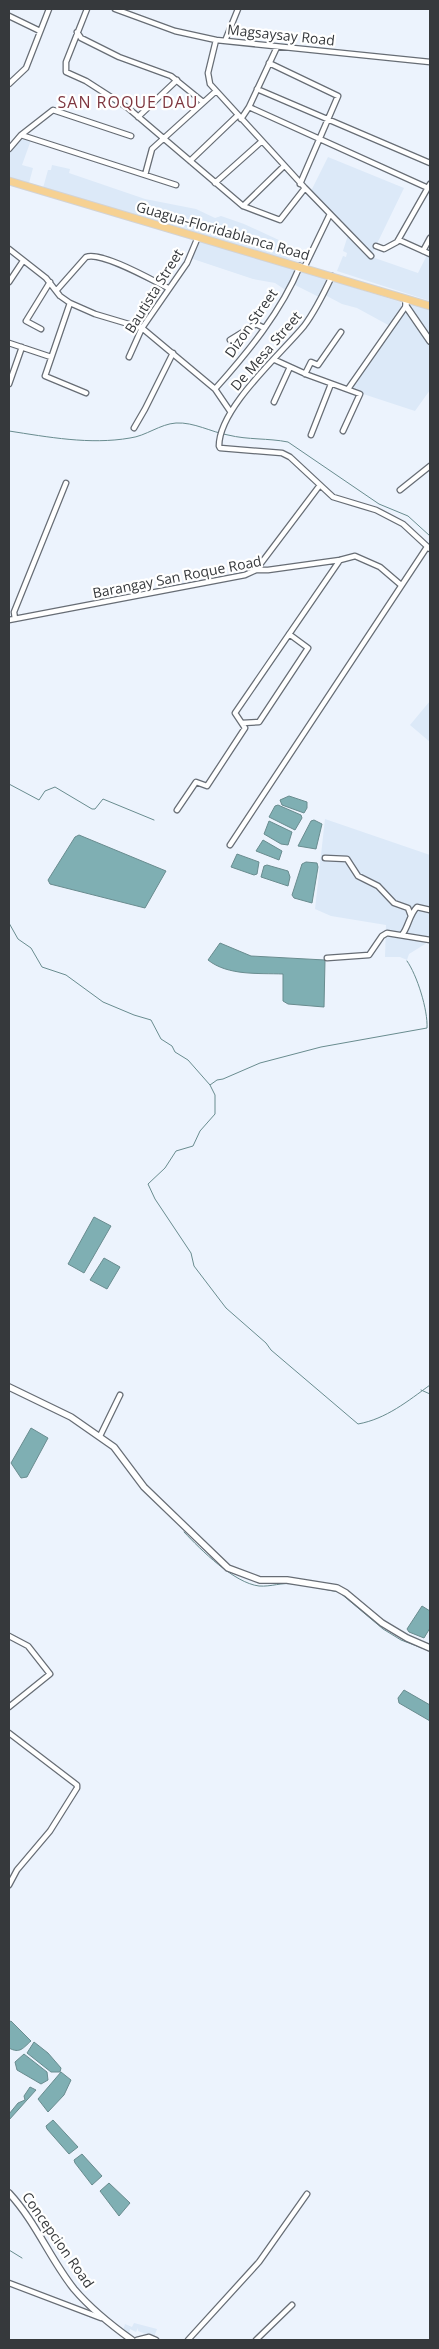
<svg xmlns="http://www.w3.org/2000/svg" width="439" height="2349" font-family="'Open Sans',sans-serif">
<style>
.built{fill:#dce9f8}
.water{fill:#7fafb3;stroke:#698c8f}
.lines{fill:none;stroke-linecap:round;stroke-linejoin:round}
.stream{stroke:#698c8f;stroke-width:1}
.minor-casing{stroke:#676d75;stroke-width:7}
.tertiary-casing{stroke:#676d75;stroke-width:8}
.primary-casing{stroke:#d3d3d4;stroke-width:9}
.minor{stroke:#fff;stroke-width:4.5}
.tertiary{stroke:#fff;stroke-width:5.5}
.primary{stroke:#f6d192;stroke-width:7}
.labels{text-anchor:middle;stroke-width:4.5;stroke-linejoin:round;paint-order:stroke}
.street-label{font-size:14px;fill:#36393c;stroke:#fff}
.quarter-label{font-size:16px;letter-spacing:1px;fill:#7f3740;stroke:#fff}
</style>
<rect width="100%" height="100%" fill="#ecf3fd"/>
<path class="built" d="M21,137L31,140L22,165L33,168L29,183L9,179V152Z
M328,157L404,188L372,254L311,191Z
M52,165L70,169L69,173L145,199L196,209L215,218L221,216L244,224L294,247L289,260L43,188L48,170H51Z
M348,235L369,256L418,273L427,255L430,257V301L337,271L343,256L346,257L347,253L343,251Z
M198,241L297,270L287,291L275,283L253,279L190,258Z
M300,270L328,280L319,297L293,284Z
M332,281L400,302L402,307L390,326L357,308L342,304L325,295Z
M412,303L430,308V338L408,305Z
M405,309L430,345V390L415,411L354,391L352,388Z
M430,701V742L410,725Z
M325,819L430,855V941L409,954L407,960L400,957H385L386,925L331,916L315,909Z
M134,2323L157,2329L154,2337L138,2331V2328L136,2332L130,2329L129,2334L123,2331L125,2324L132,2327Z"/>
<path class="water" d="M289,796L307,802V808L304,813L282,805L280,800Z
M278,805L301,815L302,818L295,830L269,817L275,806Z
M314,820L322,824L316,849L298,846L311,821Z
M269,821L292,832L288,845L281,844L264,834Z
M79,835L166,871L145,908L50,884L48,880L75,837Z
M263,840L282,851L279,860L256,851Z
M237,854L259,862L257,874L254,875L231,867Z
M306,862L317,863L318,867L312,903L294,898L292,895L302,864Z
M267,865L288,871L290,877L288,886L261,877L264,866Z
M220,943L251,956L325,960L324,1007L288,1004L283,1001V974C259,973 228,976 208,960Z
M94,1217L111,1226L84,1273L68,1264Z
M104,1258L120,1267L107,1289L90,1280Z
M31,1428L48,1438L27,1477L21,1478L11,1463Z
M422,1606L430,1611V1628L424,1638L409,1632L407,1629Z
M404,1690L430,1705V1721L399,1703L398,1698Z
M11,2021L31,2041C23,2048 20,2054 9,2048V2022Z
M34,2042L48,2053L61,2068L60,2072H51L27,2053Z
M24,2054L47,2072L48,2080L41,2084L17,2070L15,2062Z
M61,2072L71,2080L64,2095L48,2112L38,2099Z
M30,2087L36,2090L9,2120V2114L18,2103L25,2100L24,2096Z
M53,2120L78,2147L69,2154L47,2129L46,2126Z
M82,2154L102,2176L92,2185L75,2163L74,2160Z
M109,2183L130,2203L119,2216L100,2191Z"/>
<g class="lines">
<path class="stream" d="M9,431C48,437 90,445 130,438C146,436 160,424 176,423C194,422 211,432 228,435C248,440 268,438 288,442L379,504L408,516L430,536
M9,784L39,800L45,791L55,787L92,809H95L103,799L154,820
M9,923L18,939L31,948L42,967L66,975L103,1002L134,1015L151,1020L161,1039L172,1046L175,1052L188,1060L210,1085L217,1080L223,1079L260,1063L321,1047L427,1028C428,1010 417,975 407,961
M210,1085L215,1095V1114L200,1131L193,1146L176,1151L165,1168L148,1184L155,1199L191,1253L194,1266L226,1308L266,1343L271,1350L358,1424C386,1419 408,1401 430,1385
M421,1390L430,1394
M184,1532C201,1550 234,1583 259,1586C271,1587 282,1582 294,1584
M308,1586L339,1592L383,1629L401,1640L430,1651
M9,2250L22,2258"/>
<defs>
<path id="minor" d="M87,9L66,62V72L86,81L128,108L243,206L280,220L305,188
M115,9L175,31L216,40L430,62
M9,16L40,31
M77,32L81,38L119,57L171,76L203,102
M216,40L208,73L210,84L305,188L371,256
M225,41L238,9
M269,63L338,96L300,184
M9,84L26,68L49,9
M257,89L430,163
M249,107L428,188
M138,117L177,80
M241,119L249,107L277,47
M21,135L176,185
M9,149L21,135L53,110L131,136
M190,161L237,116
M145,175L152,149L216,91
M215,183L262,141
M243,206L284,166
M399,240L430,254
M376,246L384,249L397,242L430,184
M9,249L46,278L60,296L70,303L95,314L142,328L215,389L230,411
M423,251L430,238
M304,268L330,214
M332,276C324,293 316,310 304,326C280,355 219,408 219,446L220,448L282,453L290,457L333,497L376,510L403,524L430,549
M9,282L23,261
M56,291L86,257C101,251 152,280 168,288
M70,303L45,376L86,393
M41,329L26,321L50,282
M230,340L256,324L264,328
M9,343L51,357
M129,357L142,328L187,263L198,237
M275,360L308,375L360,394L343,431
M305,374L311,362L318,365L341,332
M9,384L22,347
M215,389C248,352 281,312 300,266
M348,389L406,306
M274,402L290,367
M134,428L145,409L173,353
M311,435L331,384
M400,490L430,466
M256,570L320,485
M15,619L14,612L66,483
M9,620L245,575L256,570H268L340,560L355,556L380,567L401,585
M242,723L259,722L308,648L289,634
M177,810L196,782L207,786L245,728L235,713L340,560
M230,845L427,547
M325,858L347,859L358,876L378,886L394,903L408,908L411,916
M402,935C409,926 409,915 417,907L430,910
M327,958L369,955L382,936L387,933L430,940
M100,1436L120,1395
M9,1636L28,1646L50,1674L9,1707
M9,1733L77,1785V1788L50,1831L17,1870L9,1885
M9,2283L101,2318
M137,2340L149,2337L156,2340
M188,2340L259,2262L307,2194
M256,2340L292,2305"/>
<path id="tertiary" d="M406,299V306L430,341
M9,1387L71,1417L114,1447L144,1487L228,1568L260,1580H287L337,1588L346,1593L382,1623L407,1638L430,1648
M9,2193C36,2222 50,2259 74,2289C91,2309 111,2325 132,2340"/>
<path id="primary" d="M9,181L430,306"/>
</defs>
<use href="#minor" class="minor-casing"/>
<use href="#tertiary" class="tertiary-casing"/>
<use href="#primary" class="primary-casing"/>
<use href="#minor" class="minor"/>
<use href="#tertiary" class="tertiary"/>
<use href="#primary" class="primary"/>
</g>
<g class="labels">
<g class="street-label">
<text transform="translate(281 35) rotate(6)" y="5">Magsaysay Road</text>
<text transform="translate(223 231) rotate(16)" y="5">Guagua-Floridablanca Road</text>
<text transform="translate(154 291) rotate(-58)" y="5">Bautista Street</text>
<text transform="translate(251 323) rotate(-55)" y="5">Dizon Street</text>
<text transform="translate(266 351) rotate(-49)" y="5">De Mesa Street</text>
<text transform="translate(177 577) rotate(-11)" y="5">Barangay San Roque Road</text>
<text transform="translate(58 2240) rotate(55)" y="5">Concepcion Road</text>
</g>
<g class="quarter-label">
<text x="128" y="108">SAN ROQUE DAU</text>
</g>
</g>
<rect width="439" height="2349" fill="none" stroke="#36393c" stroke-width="20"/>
</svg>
